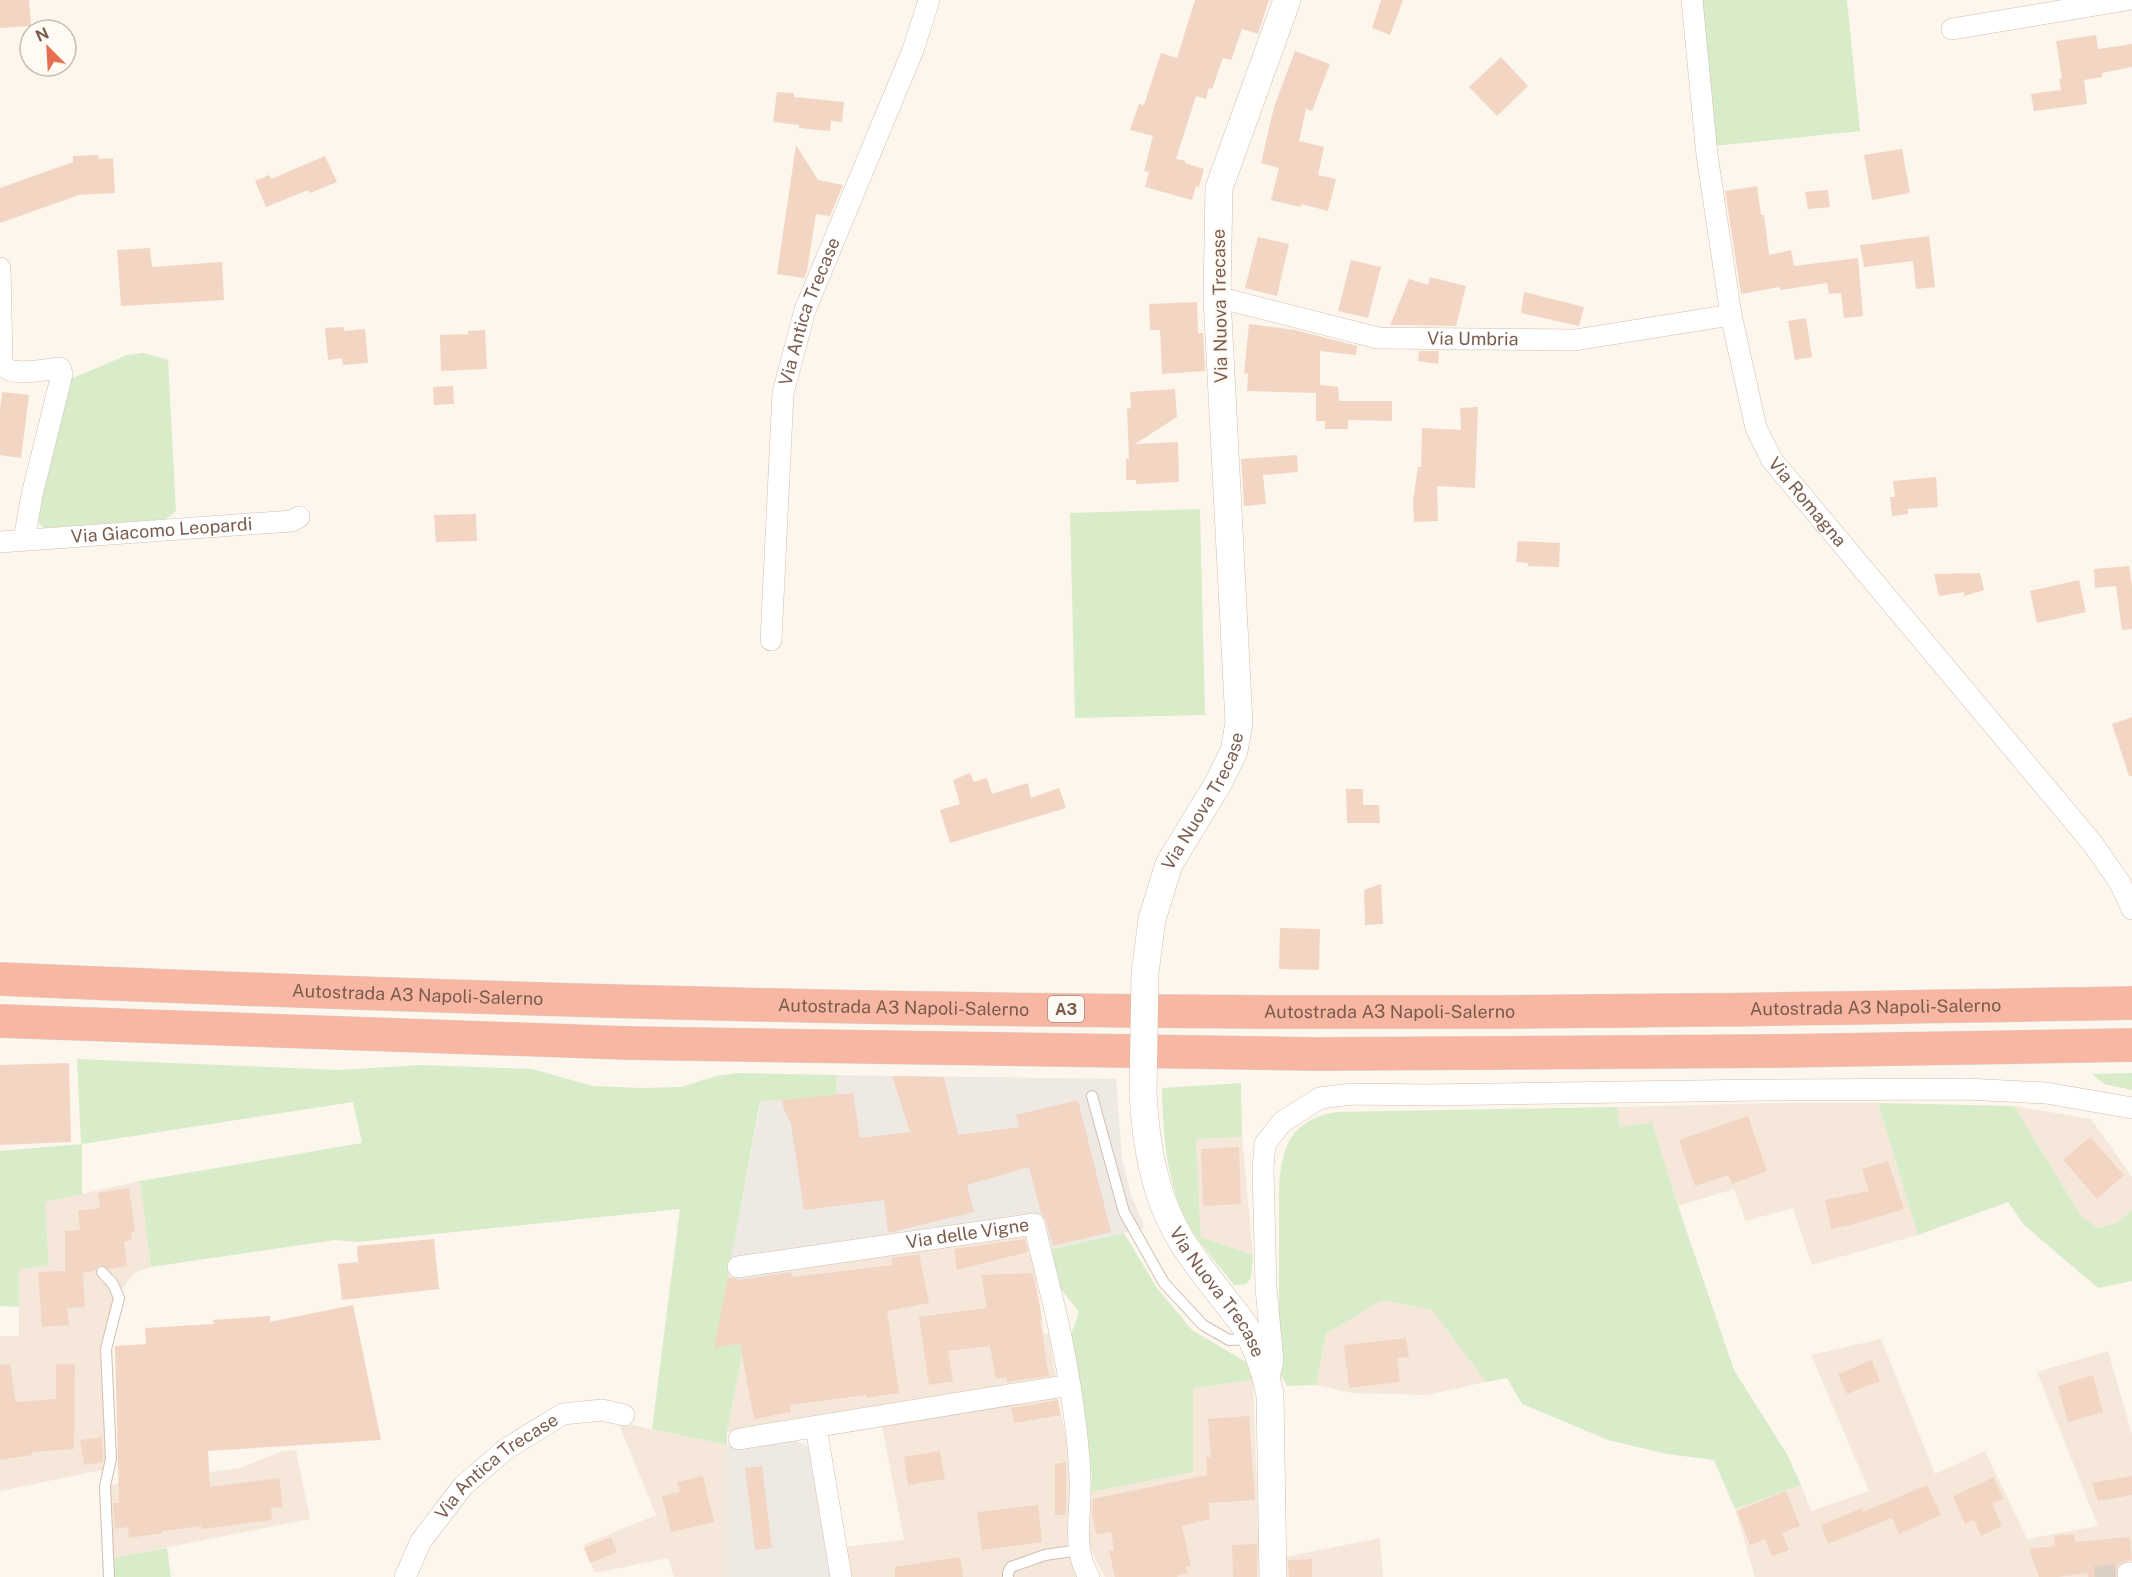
<svg xmlns="http://www.w3.org/2000/svg" width="2132" height="1577" font-family="'Public Sans',sans-serif">
<style>
.residential{fill:#f5e8da}
.industrial{fill:#efe9e4}
.green{fill:#d8ecc9}
.building{fill:#f3d5c3}
.lines{fill:none;stroke-linecap:round;stroke-linejoin:round}
.minor-tunnel{stroke:#dcd0c4;stroke-width:21;stroke-dasharray:21 10;stroke-linecap:butt}
.service-casing{stroke:#d1beb0;stroke-width:12}
.minor-casing{stroke:#d1beb0;stroke-width:22}
.tertiary-casing{stroke:#d1beb0;stroke-width:28}
.motorway-casing{stroke:#dad1cd;stroke-width:34}
.service{stroke:#fff;stroke-width:10}
.minor{stroke:#fff;stroke-width:21}
.tertiary{stroke:#fff;stroke-width:27}
.motorway{stroke:#f7b7a3;stroke-width:33}
.tertiary-bridge-casing{stroke:#d1beb0;stroke-width:28;stroke-linecap:butt}
.tertiary-bridge{stroke:#fff;stroke-width:27}
.labels{text-anchor:middle;stroke-width:5;stroke-linejoin:round;paint-order:stroke}
.shield{fill:#fffaf3;stroke:#a28b7f;stroke-width:1.5}
.shield-label{font-size:16px;font-weight:bold;fill:#7a5c4d}
.street-label{font-size:18px;fill:#7a5c4d;stroke:#fffaf3}
</style>
<rect width="100%" height="100%" fill="#fdf6ec"/>
<path class="residential" d="M1779,1103H1878L1918,1235L1812,1265L1793,1208L1746,1221L1734,1189L1678,1206L1652,1122L1620,1127L1617,1107Z
M2014,1106L2091,1119L2132,1177V1209L2119,1222L2098,1228L2082,1217Z
M1242,1137L1253,1255L1201,1237L1196,1139Z
M140,1181L151,1267L134,1273L115,1298L102,1347L107,1469L0,1491V1336H19V1269L49,1264L45,1202Z
M1026,1236L1033,1255L1044,1333L1049,1334L1056,1378L727,1432L744,1344L794,1269Z
M1382,1300L1432,1310L1486,1382L1427,1395L1352,1393L1316,1385L1326,1334Z
M1881,1339L1935,1474L1985,1451L2027,1539L2098,1526L2037,1372L2108,1351L2132,1434V1577H1755L1735,1509L1801,1485L1811,1511L1869,1491L1811,1355Z
M1253,1380L1260,1577H1105L1089,1547L1090,1492L1192,1472V1388Z
M1057,1396L1071,1461L1082,1577H848L843,1547L904,1540L882,1426Z
M618,1422L727,1445V1577H674L668,1558L595,1573L583,1545L656,1515Z
M296,1450L310,1519L113,1558L109,1485L240,1468L283,1451Z
M1380,1538L1383,1577H1284V1557Z"/>
<path class="industrial" d="M836,1075L1116,1079L1122,1160L1131,1195L1145,1228L1047,1250L1041,1215L792,1249L802,1335L714,1348L761,1102L837,1095Z
M793,1440L808,1446L815,1459L834,1577H727V1445Z"/>
<path class="green" d="M1699,0H1847L1860,131L1714,146Z
M144,353L168,360L176,511L166,519L44,528L39,523L37,516L68,380L127,355Z
M1200,509L1205,715L1075,718L1070,513Z
M77,1059L340,1070L421,1065L532,1069L593,1086L642,1088L681,1087L716,1076L738,1073L836,1075L837,1095L760,1102L715,1347L744,1344L727,1432V1445L652,1429L680,1209L357,1242L335,1240L151,1267L140,1181L362,1143L353,1102L82,1144V1194L45,1202L49,1265L19,1269V1307L0,1306V1151L81,1144Z
M2132,1073V1090L2104,1084L2092,1074Z
M1241,1083L1242,1137L1196,1139L1201,1237L1253,1255L1251,1278L1246,1284L1234,1285C1221,1268 1196,1240 1187,1222C1166,1180 1163,1134 1162,1088Z
M1878,1103L2014,1106L2082,1217L2098,1228L2119,1222L2132,1209V1281L2098,1288L2024,1225L2008,1202L1918,1235Z
M1617,1107L1620,1127L1652,1122L1678,1206L1734,1370L1788,1456L1801,1485L1735,1509L1714,1460L1667,1454L1608,1440L1522,1404L1507,1378L1486,1382L1432,1310L1382,1300L1326,1334L1316,1385L1287,1386L1279,1372V1188C1282,1145 1290,1121 1336,1112Z
M1124,1233L1157,1288L1192,1330L1246,1362L1253,1380L1193,1388V1472L1090,1492L1092,1475L1069,1340L1079,1312L1058,1285L1047,1250Z
M167,1548L171,1577H113V1558Z"/>
<path class="building" d="M0,0H29L31,26L0,28Z
M1195,0H1269L1258,34L1242,29L1231,60L1223,58L1212,89L1209,88L1206,99L1196,96L1176,159L1186,161L1185,163L1204,169L1199,187L1196,186L1192,200L1145,187L1149,172L1144,171L1153,136L1130,130L1139,104L1144,105L1161,53L1177,58Z
M1381,0H1403L1390,35L1372,28Z
M2096,35L2098,49L2132,44V67L2102,73V77L2084,80L2087,104L2034,111L2031,94L2061,90L2059,79L2062,78L2056,41Z
M1295,51L1330,64L1312,111L1306,109L1299,141L1324,147L1318,175L1336,179L1328,211L1302,204L1300,207L1271,200L1279,168L1261,163L1274,107Z
M1501,57L1528,86L1497,116L1469,87Z
M777,92L794,93V97L844,102L842,122L831,121L830,131L799,128V125L773,122Z
M796,145L818,180L843,185L830,216L816,214L807,271L804,278L777,274Z
M1902,149L1910,193L1872,200L1864,155Z
M98,155L99,159L113,158L115,193L79,195L0,223V188L73,162V156Z
M325,156L337,182L310,193L308,190L266,207L255,181L269,175L271,179Z
M1757,186L1761,215H1764L1769,255L1791,250L1794,266L1858,258L1863,316L1844,318L1841,293L1829,294L1827,283L1780,290V287L1741,294L1725,191Z
M1828,190L1830,207L1808,209L1805,192Z
M1929,236L1935,287L1916,289L1913,261L1864,267L1860,245Z
M1258,237L1289,244L1277,296L1245,288Z
M150,248L152,267L222,262L224,300L121,306L117,250Z
M1351,260L1381,267L1368,318L1338,311Z
M1430,277L1466,286L1456,326L1390,325L1409,279L1428,285Z
M1524,292L1584,307L1579,326L1521,313Z
M1197,302L1198,333H1203L1205,371L1162,374L1160,330H1150L1149,304Z
M1806,318L1812,357L1795,360L1788,321Z
M1249,324L1295,330L1357,346L1356,355L1320,351V385L1338,387L1339,401H1392V421L1348,420V429H1325V421H1316V393L1247,391L1248,373L1244,374Z
M344,327V331L365,329L368,363L343,365L342,358L328,360L325,328Z
M485,330L487,369L441,371L440,335L468,334V331Z
M1419,351H1439L1438,364L1418,361Z
M453,386L454,404L434,405L433,387Z
M1175,389L1177,417L1135,444L1178,442L1179,482L1136,484V480H1126V459H1129L1127,409L1131,408L1130,392Z
M2,392L29,395L21,458L0,455V411Z
M1478,407L1475,488L1437,486L1438,521L1414,522L1413,501L1418,467H1421L1422,428L1461,430L1460,408Z
M1297,455L1298,472L1263,475L1266,504L1244,506L1241,459Z
M1936,477L1938,507L1908,509V514L1892,516L1890,497H1895L1893,481Z
M476,514L477,541L436,542L434,515Z
M1518,541L1560,543L1559,567L1528,566V563L1516,562Z
M2129,566L2132,586V629L2122,630L2116,586L2095,588L2094,569Z
M1980,573L1984,590L1964,596V592L1939,596L1934,574Z
M2079,580L2086,612L2037,623L2030,591Z
M2132,717V776H2129L2112,724Z
M970,773L974,782L987,778L992,794L1028,783L1031,798L1059,788L1066,808L950,843L940,810L960,804L953,780Z
M1346,789H1363V805H1379L1380,823H1347Z
M1381,884L1383,924L1365,925L1364,890Z
M1280,928L1320,929L1319,970L1279,969Z
M69,1063L71,1142L0,1145V1065Z
M892,1076L944,1077L958,1135L1019,1127L1016,1115L1078,1100L1111,1232L1053,1246L1046,1221L1041,1213L1029,1167L967,1185L974,1212L892,1232H888L884,1200L804,1210L791,1124L784,1110L782,1100L853,1093L860,1138L910,1132Z
M1748,1116L1767,1171L1732,1184L1728,1175L1695,1186L1679,1140Z
M2090,1137L2124,1175L2097,1199L2063,1160Z
M1239,1147L1241,1204L1203,1206L1201,1149Z
M1888,1161L1904,1209L1851,1225L1831,1229L1825,1200L1869,1191L1862,1169Z
M129,1188L135,1231L131,1232L132,1240L124,1242L127,1266L109,1269L101,1265L97,1267L95,1271L83,1273L85,1307L67,1308L69,1325L42,1327L38,1272L65,1271V1231L80,1230L78,1211L100,1208L98,1193Z
M434,1239L439,1289L342,1300L338,1264L358,1262L357,1246Z
M1025,1239L1028,1252L957,1270L954,1249Z
M919,1254L929,1303L887,1311L899,1393L866,1398V1395L790,1405L791,1412L754,1419L740,1344L714,1348L728,1277L740,1280L791,1272L792,1277L892,1265V1258Z
M1033,1273L1042,1319L1040,1320L1049,1376L1007,1382L1006,1377L996,1379L990,1346L948,1351L953,1381L929,1385L919,1317L987,1308L981,1275Z
M353,1305L381,1440L208,1451L210,1487L279,1478L283,1507L271,1508L272,1520L202,1529L201,1526L162,1531V1533L129,1538L128,1527L115,1529L113,1503H119L115,1346L146,1344L145,1328L214,1324L213,1320L270,1316V1322Z
M1406,1338L1409,1357L1397,1358L1400,1382L1349,1388L1344,1345Z
M1872,1360L1880,1381L1847,1394L1838,1374Z
M10,1364L16,1402L56,1399V1364H75L74,1449L32,1452V1455L0,1460V1365Z
M2093,1375L2103,1412L2068,1422L2058,1386Z
M1058,1400L1061,1415L1014,1423L1011,1408Z
M1249,1416L1255,1500L1209,1503L1210,1519L1182,1526L1191,1566L1186,1567L1187,1573L1177,1575L1178,1577H1115L1109,1551L1114,1550L1111,1532L1096,1534L1092,1514L1093,1499L1207,1475L1206,1457H1211L1208,1419Z
M102,1437L103,1462L84,1465L80,1440Z
M940,1451L945,1479L908,1485L904,1457Z
M1066,1462V1515H1055V1464Z
M762,1466L772,1548L755,1550L745,1468Z
M703,1476L714,1522L671,1532L662,1496L680,1492L677,1482Z
M2132,1476V1495L2098,1501L2092,1483Z
M1994,1477L2003,1499L1992,1504L2002,1526L1981,1536L1974,1520L1965,1524L1953,1496Z
M1927,1485L1941,1515L1899,1534L1892,1518L1828,1544L1821,1525L1862,1508L1863,1512Z
M1786,1491L1800,1526L1782,1533L1789,1550L1772,1556L1765,1539L1750,1545L1737,1511Z
M1038,1505L1042,1542L982,1550L977,1512Z
M2074,1534L2075,1542L2130,1537L2132,1560L2122,1562L2117,1566L2116,1577H2088L2087,1573L2058,1577H2039L2029,1549L2055,1546L2054,1536Z
M611,1537L617,1552L590,1563L584,1548Z
M1257,1544V1577H1233L1232,1545Z
M960,1557L963,1577H895V1567Z
M1312,1559V1577H1289L1288,1560Z"/>
<g class="lines">
<path class="minor-tunnel" d="M2095,1577L2128,1573"/>
<defs>
<path id="service" d="M1092,1096L1124,1212L1164,1283L1203,1325L1229,1340L1251,1339
M102,1272L113,1284L119,1298L106,1349L111,1459L105,1486L109,1577
M1008,1577V1573L1011,1567L1045,1555L1079,1550"/>
<g id="minor">
<path id="s1" d="M1692,0L1707,155L1731,315L1756,428L1772,460L2093,844L2120,883L2132,909"/>
<path d="M1952,29L2126,0"/>
<path d="M0,268L2,360C3,363 4,366 6,368C13,376 49,369 60,368L62,374L32,495L24,540"/>
<path id="s2" d="M1217,297L1378,338L1575,340L1731,315"/>
<path id="s3" d="M0,542L292,521L299,517"/>
<path id="s4" d="M771,640L783,393L805,310L913,50L929,0"/>
<path id="s5" d="M738,1267L1034,1224C1047,1278 1062,1332 1070,1386C1075,1417 1079,1448 1080,1478C1082,1512 1071,1547 1089,1577"/>
<path d="M1268,1381L1273,1361L1266,1288L1263,1168L1265,1144L1282,1122L1320,1098L1351,1094L1427,1095L1763,1090L1966,1089L2046,1093L2132,1108"/>
<path d="M816,1427L841,1577"/>
<path d="M739,1439L1070,1385"/>
<path d="M2128,1573H2132"/>
<path id="s6" d="M405,1577L421,1541L463,1486L506,1449L563,1414L602,1410L624,1415"/>
</g>
<g id="tertiary">
<path id="s7" d="M1145,973L1152,919L1169,864L1219,782L1234,751L1239,723L1217,297L1219,188L1287,0"/>
<path id="s8" d="M1143,1094C1146,1145 1154,1196 1181,1240C1199,1269 1221,1294 1242,1322C1254,1339 1266,1373 1270,1395L1273,1577"/>
</g>
<g id="motorway">
<path id="s9" d="M0,979C435,998 871,1011 1307,1012C1582,1013 1857,1008 2132,1003"/>
<path d="M0,1021L627,1043L1316,1054L1776,1051L2132,1045"/>
</g>
</defs>
<use href="#service" class="service-casing"/>
<use href="#minor" class="minor-casing"/>
<use href="#tertiary" class="tertiary-casing"/>
<use href="#motorway" class="motorway-casing"/>
<use href="#service" class="service"/>
<use href="#minor" class="minor"/>
<use href="#tertiary" class="tertiary"/>
<use href="#motorway" class="motorway"/>
<defs>
<path id="tertiary-bridge" d="M1143,1094L1145,973"/>
</defs>
<use href="#tertiary-bridge" class="tertiary-bridge-casing"/>
<use href="#tertiary-bridge" class="tertiary-bridge"/>
</g>
<g class="labels">
<rect class="shield" x="1048" y="996" width="36" height="26" rx="4.5"/>
<g class="shield-label">
<text x="1066" y="1015">A3</text>
</g>
<g class="street-label">
<text transform="translate(1220 306) rotate(-91)" y="6">Via Nuova Trecase</text>
<text dy="6" stroke="none"><textPath href="#s4" startOffset="333">Via Antica Trecase</textPath></text>
<text dy="6" stroke="none"><textPath href="#s2" startOffset="261">Via Umbria</textPath></text>
<text dy="6" stroke="none"><textPath href="#s1" startOffset="524">Via Romagna</textPath></text>
<text dy="6" stroke="none"><textPath href="#s3" startOffset="162">Via Giacomo Leopardi</textPath></text>
<text dy="6" stroke="none"><textPath href="#s7" startOffset="184">Via Nuova Trecase</textPath></text>
<text dy="6" stroke="none"><textPath href="#s9" startOffset="418">Autostrada A3 Napoli-Salerno</textPath></text>
<text dy="6" stroke="none"><textPath href="#s9" startOffset="904">Autostrada A3 Napoli-Salerno</textPath></text>
<text dy="6" stroke="none"><textPath href="#s9" startOffset="1876">Autostrada A3 Napoli-Salerno</textPath></text>
<text dy="6" stroke="none"><textPath href="#s9" startOffset="1390">Autostrada A3 Napoli-Salerno</textPath></text>
<text dy="6" stroke="none"><textPath href="#s5" startOffset="232">Via delle Vigne</textPath></text>
<text dy="6" stroke="none"><textPath href="#s8" startOffset="216">Via Nuova Trecase</textPath></text>
<text dy="6" stroke="none"><textPath href="#s6" startOffset="147">Via Antica Trecase</textPath></text>
</g>
</g>
<g transform="translate(48 48) rotate(336)"><circle r="28" fill="#fffaf3" stroke="#cabbb1" stroke-width="1.5"/>
<path d="M0-4.5L10 22L0 15L-10 22Z" fill="#e76f51"/>
<text y="-9" font-size="16" font-weight="bold" text-anchor="middle" fill="#7a5c4d">N</text>
</g>
</svg>
